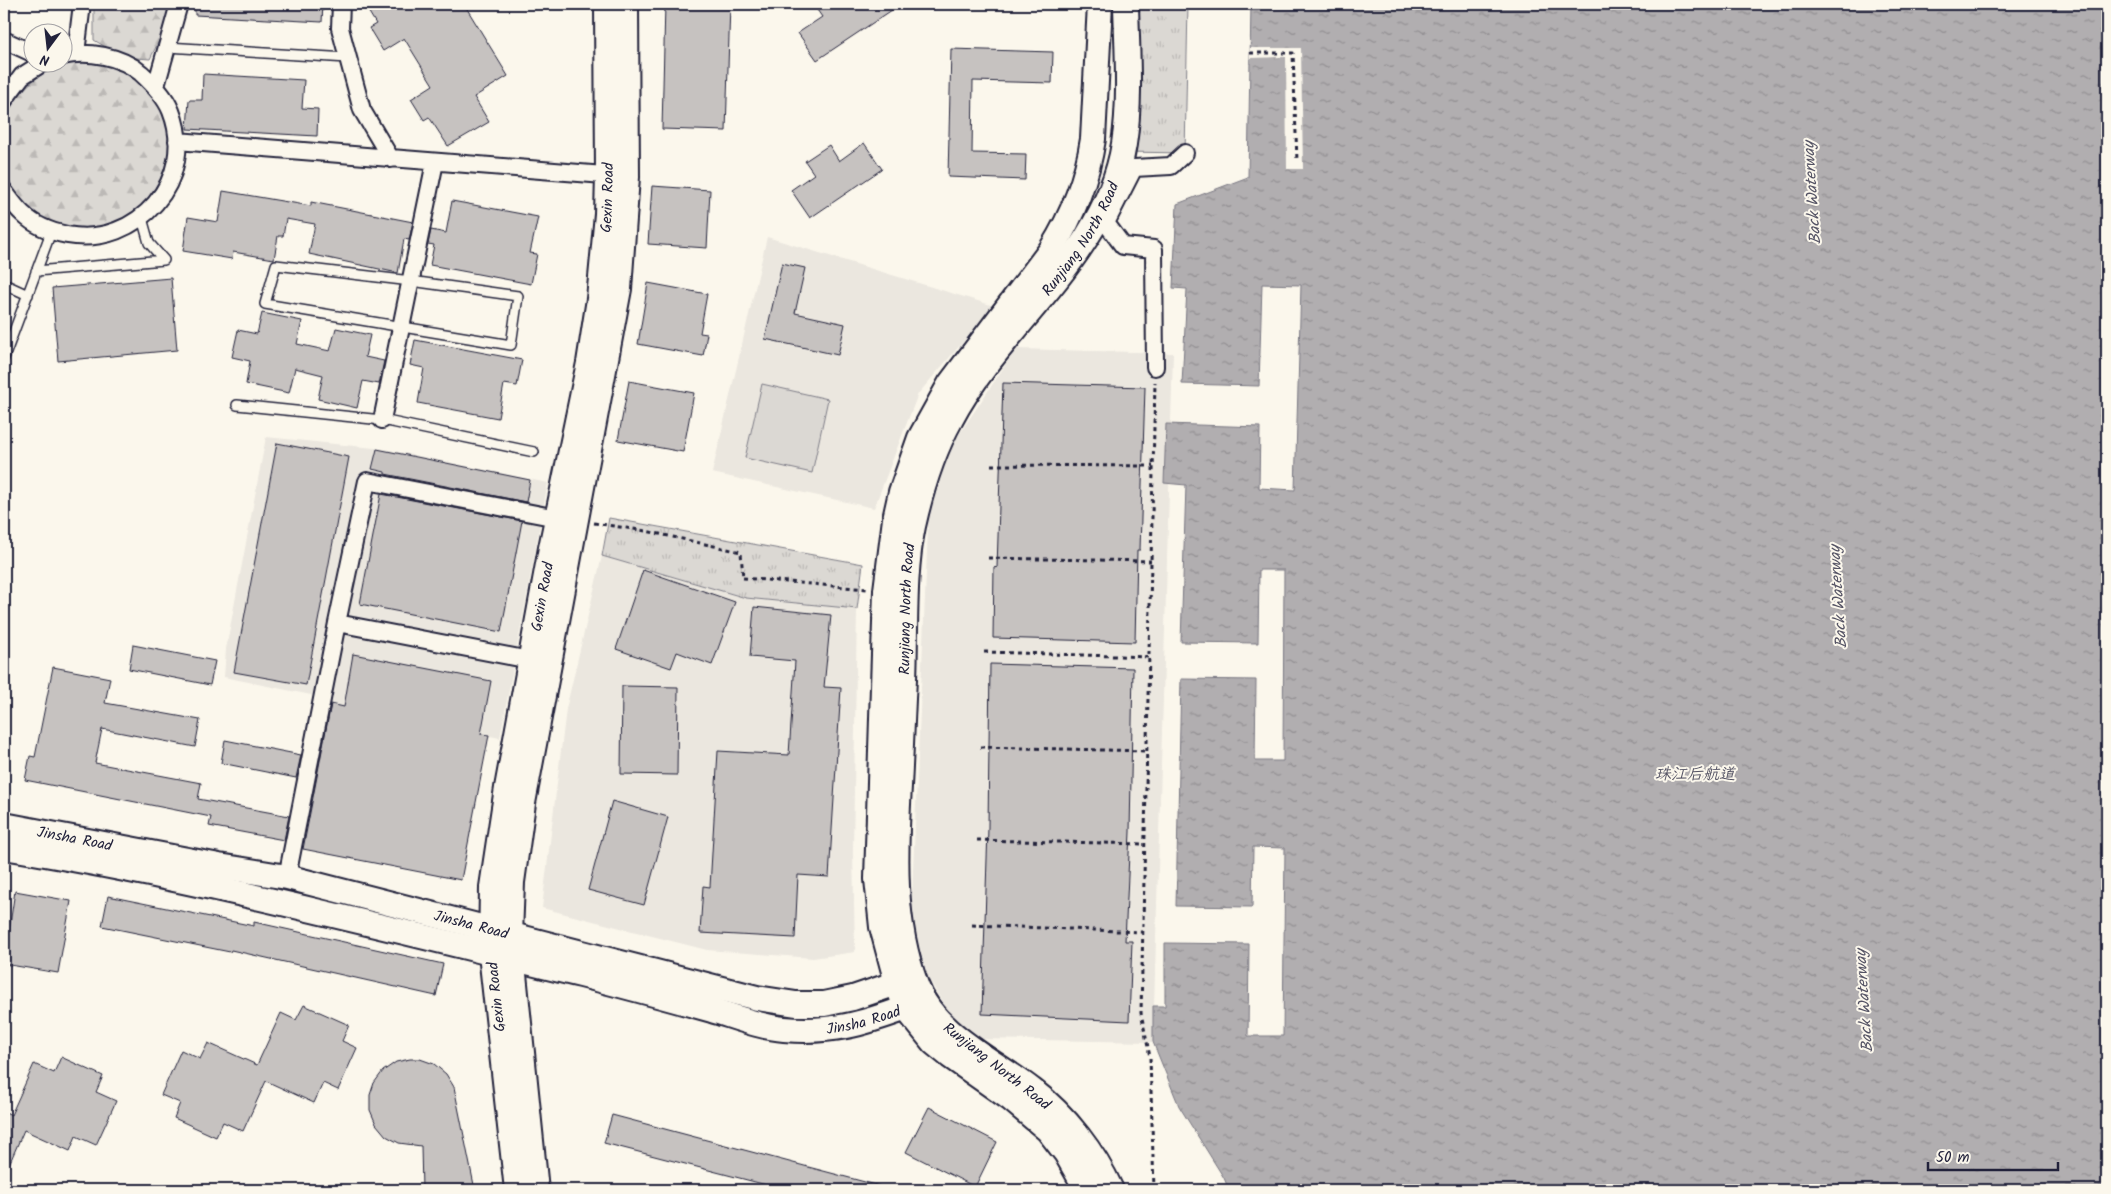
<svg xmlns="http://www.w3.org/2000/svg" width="2111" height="1194" font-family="Kalam,'LXGW WenKai TC',sans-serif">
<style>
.built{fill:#ebe7df}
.green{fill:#dbd8d3;stroke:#7e7d87}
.forest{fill:url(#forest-firs);stroke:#7e7d87}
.park{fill:url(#park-tufts);stroke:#7e7d87}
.water{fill:url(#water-ripples);stroke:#787681}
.pier{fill:#fbf7ec}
.building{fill:#c6c2c0;stroke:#22223b}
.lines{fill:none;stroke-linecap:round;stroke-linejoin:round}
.lane-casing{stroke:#22223b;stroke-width:12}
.street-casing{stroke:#22223b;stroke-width:20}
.secondary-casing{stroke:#22223b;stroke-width:28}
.path{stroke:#22223b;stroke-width:3;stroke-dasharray:4 4;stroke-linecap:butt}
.lane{stroke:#fbf7ec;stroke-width:9}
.street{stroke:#fbf7ec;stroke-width:16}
.secondary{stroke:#fbf7ec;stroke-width:24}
.labels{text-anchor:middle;stroke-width:4;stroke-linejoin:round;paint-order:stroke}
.street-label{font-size:15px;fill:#22223b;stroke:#fbf7ec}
.water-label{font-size:16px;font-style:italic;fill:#545364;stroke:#fbf7ec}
</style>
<defs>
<pattern id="forest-firs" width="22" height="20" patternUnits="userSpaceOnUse" patternTransform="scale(1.25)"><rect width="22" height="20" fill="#dbd8d3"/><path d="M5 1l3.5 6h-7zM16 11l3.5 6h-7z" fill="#bcb9b6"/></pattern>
<pattern id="park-tufts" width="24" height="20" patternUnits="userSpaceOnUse" patternTransform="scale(1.25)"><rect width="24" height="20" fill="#dbd8d3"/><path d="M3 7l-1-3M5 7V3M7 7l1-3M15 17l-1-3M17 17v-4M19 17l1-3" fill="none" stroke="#bcb9b6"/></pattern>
<pattern id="water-ripples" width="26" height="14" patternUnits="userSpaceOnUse" patternTransform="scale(1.25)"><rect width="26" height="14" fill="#b1aeb0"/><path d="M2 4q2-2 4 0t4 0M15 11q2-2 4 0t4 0" fill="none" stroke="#908d90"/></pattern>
</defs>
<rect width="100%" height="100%" fill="#fbf7ec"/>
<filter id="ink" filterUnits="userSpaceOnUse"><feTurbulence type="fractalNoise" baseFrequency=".02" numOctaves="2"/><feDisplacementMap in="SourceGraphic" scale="10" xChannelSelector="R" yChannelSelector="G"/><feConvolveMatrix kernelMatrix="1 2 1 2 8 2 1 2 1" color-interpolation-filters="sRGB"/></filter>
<g filter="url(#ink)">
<path class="built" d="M767,237L994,306L918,394L874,508L712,473Z
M1016,349L1173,353L1153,1042L978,1039L946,1009L928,977L911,917L929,505L952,445Z
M266,437L384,449L548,483L500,738L323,703L316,696L224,677L226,649Z
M602,556L746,598L857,609L853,850L855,952L813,958L707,950L542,908L566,709Z"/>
<path class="green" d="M762,384L828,399L812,473L745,458Z"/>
<path class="forest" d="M94,4H174L173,12L150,59L122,57L94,40Z
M2 146a84 84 0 1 1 168 0a84 84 0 1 1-168 0Z"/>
<path class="park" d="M1132,4L1188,5L1185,153L1126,152Z
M609,518L863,564L857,609L746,598L602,556Z"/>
<path class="water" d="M1251,4H2107V1190H1229L1224,1178L1179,1106L1153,1042V1006H1165V943L1249,944L1248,1036H1283L1285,848L1253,847L1252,907L1176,906L1181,679L1256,680L1255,761H1283L1284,570H1259L1258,643L1181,642L1186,485L1164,483L1166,424L1260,427L1259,488L1295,490L1301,285L1262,284L1259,386L1182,384L1187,289L1173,288L1177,204L1248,177Z"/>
<path class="pier" d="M1250,48H1301L1303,169H1287L1286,57L1250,58Z"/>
<path class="building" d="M195,4H323L322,22L195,15Z
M364,4H464L508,76L474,97L489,122L448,146L429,117L424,120L411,99L433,85L404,38L383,51L369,28L376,24Z
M665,4H730L726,131L662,129Z
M813,4H901L817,60L798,33L822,17Z
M951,49L1053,52L1052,83L973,81L972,153L1026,154L1025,180L948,177Z
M203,74L304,80L302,108L318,109L317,136L187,129L189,100H202Z
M864,143L882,169L810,218L791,190L814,174L805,161L829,145L839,161Z
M652,186L710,190L707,248L648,244Z
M223,191L311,206V202L413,222L409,240L404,239L398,273L309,254L315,224L286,219L283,236H278L274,259L233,252L232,259L183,251L188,217L218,222Z
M452,201L538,217L530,253L537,254L531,284L430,265L434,245L428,244L431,230L446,233Z
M782,263L805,268L795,313L845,324L838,355L765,339Z
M171,278L177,350L58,361L52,288Z
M648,283L707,294L700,333L707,334L703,356L638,344Z
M262,313L302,321L297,344L330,351L336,328L370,335L365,357L384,361L379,384L363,381L357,408L318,399L323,375L295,368L289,393L246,384L250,361L232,357L238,330L257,334Z
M415,340L522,360L517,386L504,384L498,418L418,403L424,368L410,365Z
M629,381L694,393L683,452L618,440Z
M1003,383L1145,387L1140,550H1137L1135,642L993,638L994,567L997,568Z
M277,443L349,457L306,685L234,672Z
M377,449L530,480L526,502L385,474V472L372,469Z
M381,494L522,521L501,632L360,604Z
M643,570L735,602L712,665L677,652L671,668L616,649Z
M754,607L831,615L824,687L841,688L829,877L798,875L795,938L700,933L703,886L710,887L718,751L789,755L795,661L750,657Z
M133,645L215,661L210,685L129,669Z
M353,654L491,681L481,734L489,735L461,880L303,849L331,704L344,707Z
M990,664L1133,668L1130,832L1125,941H1132L1129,1021L982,1014L988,828Z
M53,667L110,678L105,703L200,720L195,747L102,729L95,763L201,783L198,799L289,816L284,840L209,826L211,817L25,780L30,756L35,757Z
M622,686L678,687L677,775L621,774Z
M225,740L301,755L296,778L221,763Z
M612,801L668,817L644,905L588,890Z
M15,891L71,901L58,973L4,964Z
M108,896L254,926V922L443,964L436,996L231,950L230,952L102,926Z
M304,1005L349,1025L342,1041L357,1048L338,1090L323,1083L314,1103L266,1081L243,1131L223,1122L216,1137L174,1118L180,1103L161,1095L181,1050L200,1059L208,1043L257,1065L281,1013L296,1020Z
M61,1057L103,1076L96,1092L116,1101L96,1145L76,1136L70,1151L24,1130L4,1176V1111L11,1115L34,1064L54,1073Z
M410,1059H420L434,1064L446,1074L454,1087L475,1190H422L421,1146L399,1143L386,1136L376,1124L370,1110V1095L374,1083L383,1071L396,1062Z
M929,1107L997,1142L975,1187L906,1152Z
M612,1115L880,1186V1190H786L604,1143Z"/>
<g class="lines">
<defs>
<path id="lane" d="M167,47L348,58
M276,265L411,281L518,296L511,345L265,304Z
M36,271L164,260L149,243L142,218
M4,284L28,295
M4,358L51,232
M237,405L382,420L534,452"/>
<path id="street" d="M341,4L340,28L362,110L391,159
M4,40L32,53
M76,53L82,4
M156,86L179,4
M4,100L22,76L44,62
M177,141L617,176
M4,191C10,199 16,208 23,214C35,226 52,232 67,235C137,248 198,179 171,111C165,96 153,84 141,73C121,56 88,50 62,56
M1155,367L1154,249L1123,246L1106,223L1134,168L1171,166L1185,153
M382,420L435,162
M337,623L367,481L557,518
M287,877L337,623L530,660"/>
<g id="secondary">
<path id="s1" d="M4,825L219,866L287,877L757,998L796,1004H824L853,998L897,983L913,987"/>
<path id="s2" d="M4,847C199,879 390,929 581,975C625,986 669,998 712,1010C735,1017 760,1027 784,1029C832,1033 862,1024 906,1008L914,994"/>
<path id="s3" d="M517,1190L491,954L492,887L507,788L551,548L589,363L599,299L607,214L608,175L607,4"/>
<path d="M536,1190L510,935L512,882L523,803L619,289L627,177L626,4"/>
<path d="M1087,1190L1066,1153L1048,1130L1011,1099L950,1056L934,1043L906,1008L897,983L882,927L877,879L886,590L895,519L901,492L920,438L950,384L1051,250C1073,215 1087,179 1093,139L1100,4"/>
<path id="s4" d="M1111,1190C1094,1153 1066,1116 1033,1091C995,1061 933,1033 916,985C892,921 895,853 899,786C901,751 902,715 904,679C906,631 903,573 913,526C921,490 933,451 951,419C1001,324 1106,256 1124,144C1131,99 1127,50 1126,4"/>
</g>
</defs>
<use href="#lane" class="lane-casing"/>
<use href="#street" class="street-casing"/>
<use href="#secondary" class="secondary-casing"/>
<path class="path" d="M1250,53H1293L1297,161
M991,465L1153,466
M594,523L646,531L741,552L743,578L867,589
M988,558L1151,561
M984,652L1149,657
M980,747L1146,751
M977,840L1144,844
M972,925L1142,932
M1154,1190L1150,1057L1141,1013L1155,382"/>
<use href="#lane" class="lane"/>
<use href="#street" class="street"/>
<use href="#secondary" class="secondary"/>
</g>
</g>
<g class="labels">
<g class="street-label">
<text dy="5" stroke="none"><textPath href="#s3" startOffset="1004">Gexin Road</textPath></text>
<text dy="5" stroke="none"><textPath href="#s4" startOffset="1086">Runjiang North Road</textPath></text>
<text dy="5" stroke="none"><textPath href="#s3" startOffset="599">Gexin Road</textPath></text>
<text dy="5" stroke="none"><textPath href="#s4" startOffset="666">Runjiang North Road</textPath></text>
<text dy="5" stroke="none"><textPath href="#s1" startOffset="72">Jinsha Road</textPath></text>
<text dy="5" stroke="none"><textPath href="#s1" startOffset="478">Jinsha Road</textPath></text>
<text transform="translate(496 997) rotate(-96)" y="5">Gexin Road</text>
<text dy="5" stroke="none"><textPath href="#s2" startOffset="882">Jinsha Road</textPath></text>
<text transform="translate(997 1066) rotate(38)" y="5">Runjiang North Road</text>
</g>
<g class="water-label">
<text transform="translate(1811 193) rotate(-94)" y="6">Back Waterway</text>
<text transform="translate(1837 597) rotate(-94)" y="6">Back Waterway</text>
<text x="1695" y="779">珠江后航道</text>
<text transform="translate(1863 1001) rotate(-94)" y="6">Back Waterway</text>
</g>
</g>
<rect width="2111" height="1194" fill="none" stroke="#fbf7ec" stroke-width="20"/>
<rect x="10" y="10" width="2091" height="1174" fill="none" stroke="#22223b" stroke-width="2" filter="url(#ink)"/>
<g transform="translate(48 48) rotate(195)"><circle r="24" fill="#fbf7ec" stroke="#a4a2a5"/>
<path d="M0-4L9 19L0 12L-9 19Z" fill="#22223b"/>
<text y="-8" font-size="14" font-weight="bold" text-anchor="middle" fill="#22223b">N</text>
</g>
<path d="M1928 1162v8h130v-8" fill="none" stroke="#22223b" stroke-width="2.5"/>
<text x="1936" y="1162" font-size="15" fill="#22223b" stroke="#fbf7ec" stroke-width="4" paint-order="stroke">50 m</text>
</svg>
